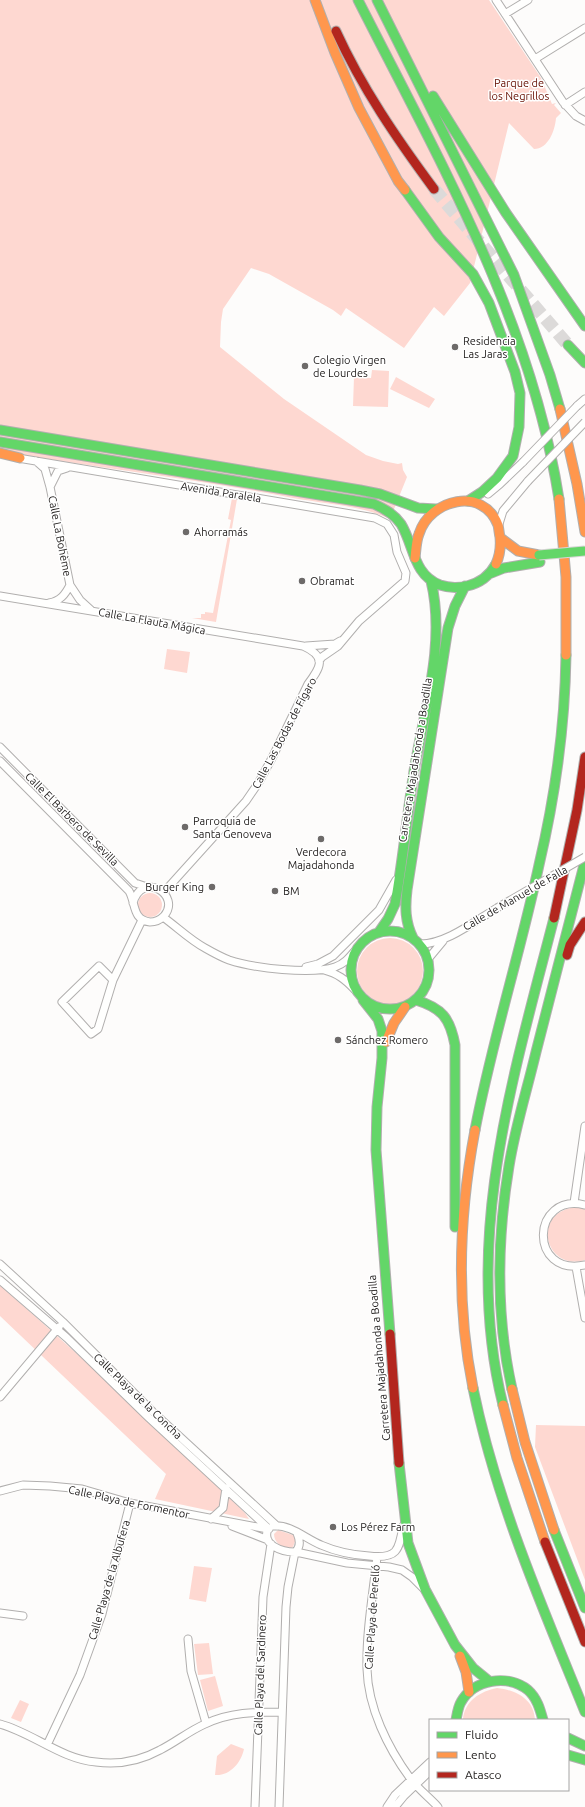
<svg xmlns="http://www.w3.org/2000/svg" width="585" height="1807" font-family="Ubuntu,sans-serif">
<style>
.green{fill:#fed8d1}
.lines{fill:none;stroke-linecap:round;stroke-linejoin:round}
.highway-tunnel{stroke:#dcdad9;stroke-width:13;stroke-dasharray:13 6;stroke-linecap:butt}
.street-casing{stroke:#b1afae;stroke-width:9}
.fast-casing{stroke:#b1afae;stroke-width:11}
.slow-casing{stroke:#b1afae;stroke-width:11}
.jam-casing{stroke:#b1afae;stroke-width:11}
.street{stroke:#fffffe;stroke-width:7}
.fast{stroke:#63d668;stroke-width:9}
.slow{stroke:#ff974d;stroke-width:9}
.jam{stroke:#b3261e;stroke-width:9}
.street-bridge-casing{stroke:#b1afae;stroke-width:9;stroke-linecap:butt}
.fast-bridge-casing{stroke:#d6d5d4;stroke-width:11;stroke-linecap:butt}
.street-bridge{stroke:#fffffe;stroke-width:7}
.fast-bridge{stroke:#63d668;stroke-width:9}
.poi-dot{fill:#6d6a69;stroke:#fff;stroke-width:1.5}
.labels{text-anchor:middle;stroke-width:3;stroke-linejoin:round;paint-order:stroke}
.park-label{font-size:11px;fill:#671004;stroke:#fff}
.poi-label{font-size:11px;fill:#1f1c1b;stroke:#fff;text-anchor:start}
.street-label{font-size:11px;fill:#1f1c1b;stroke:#fff}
</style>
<rect width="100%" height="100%" fill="#fdfcfb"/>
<path class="green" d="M0,0H489L541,78L552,104L556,103L554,105L561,113L556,118C555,131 548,149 534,149L509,123L470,283L444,316L434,307L404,348L346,308L341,316L333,310L269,274L251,268L223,309L221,322L220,347L284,399L366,455L383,461L398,464L402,463L403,470L407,477L390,519C360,505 325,504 293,498C196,479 98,468 0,451Z
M372,370L389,371L388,407L353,406L354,377L371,378Z
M396,377L435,399L429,408L390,389Z
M232,498L237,499L216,622L192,618H201V614H205V612L213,613L231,520L228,519Z
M167,649L190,652L187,673L164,669Z
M138 905a12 12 0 1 1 24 0a12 12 0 1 1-24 0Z
M357 971a33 33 0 1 1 66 0a33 33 0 1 1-66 0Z
M576,1207L585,1209V1260C545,1272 530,1212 576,1207Z
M0,1285L113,1386L245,1513L249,1519L155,1499L166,1474L0,1316Z
M536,1425L585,1426V1580L535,1447Z
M278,1530L293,1535L296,1539L293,1547L288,1549C281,1547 274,1542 274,1534Z
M194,1566L212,1568L206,1602L189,1599Z
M209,1643L213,1674L198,1675L194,1644Z
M215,1676L223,1706L208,1711L200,1680Z
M497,1688C516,1690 534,1699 535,1720H463C464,1701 481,1691 497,1688Z
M20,1700L29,1704L21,1722L11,1718Z
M231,1744L244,1749C241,1763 230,1776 215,1775L217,1756Z"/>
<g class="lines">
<path class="highway-tunnel" d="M434,189L568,345"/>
<defs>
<path id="street" d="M496,0L563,102L576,116L585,121
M505,14L528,0
M535,59L585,28
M565,105L585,92
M577,406L585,399
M18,458L375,518L387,524L394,535L397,552L406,573L405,581L359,621L338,646L322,657L319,661
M36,461L45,469L50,487L70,585L80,600L91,610
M50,487L58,471L67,468
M488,494L500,484L523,462
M499,524L503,511L528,481
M0,596L303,646C328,657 320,668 308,684L272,758L259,782L246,801L164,892
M49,603C60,601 65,595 70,585
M306,646L335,644L340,641
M0,747L135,883L147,887
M0,761L129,891C136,903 132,920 150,922C155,922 160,920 164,916C182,895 142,870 133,903
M163,917C177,927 190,940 205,948C212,952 221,957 229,960C253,968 312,975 335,967C344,964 349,958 354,952
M419,944C445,945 475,921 497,908
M428,959L443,941
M306,967L318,964L333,956L379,910L396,880
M324,970C338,974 345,979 355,990
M113,980L99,966L62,1002L91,1034L98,1029L113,980L142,920
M574,1203L585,1126
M585,1205C531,1192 528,1277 585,1265
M0,1264L63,1322L153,1412L277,1526
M576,1267L585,1318
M0,1280L67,1338L149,1418L269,1529
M0,1397L59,1327
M0,1491L23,1485L50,1486L82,1489L130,1503L268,1529
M211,1519L223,1508L226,1488
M232,1526L268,1540
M273,1526C290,1524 306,1539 321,1545C337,1552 353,1555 369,1556C397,1559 399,1551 403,1526
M268,1529C261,1545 282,1552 295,1552C301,1547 300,1540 297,1533
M296,1552L347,1563L389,1567L402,1570L412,1577L423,1588
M377,1557C373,1594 366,1632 367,1669C368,1708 388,1748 410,1778C418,1789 429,1797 438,1807
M0,1613L23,1616
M188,1639L191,1671L206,1723
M0,1724C33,1733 61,1759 96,1762C118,1765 140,1761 160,1750C176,1742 189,1731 205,1724C230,1712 255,1712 282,1712
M47,1745L80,1675L102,1614L130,1503
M255,1807L263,1597L271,1544
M279,1807L286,1607L288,1587L295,1552
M387,1807L395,1795L430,1762
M395,1807L404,1796L430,1771"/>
<path id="fast" d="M358,0C439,160 531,319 559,499
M377,0L514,275L550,375L560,409
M433,96L506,213L585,326
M405,190L439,237L473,274L489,303L515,372L520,393L519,427L513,456L497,478L482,492L468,501
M568,345L585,363
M0,430L360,490L380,494L418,508L436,509
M0,442L374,504C385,509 394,514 401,524C414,545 413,575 440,585C449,588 458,588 467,586C480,583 490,575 496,564
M489,574L504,568L540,562
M351 970a39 39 0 1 1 78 0a39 39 0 1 1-78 0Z
M379,932L388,919L395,904C403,860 407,815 414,771C424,710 446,643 431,581
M413,938C405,922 405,907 407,890L448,628L455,606L465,586
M363,1000L378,1019L382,1031V1058L377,1107L376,1150L390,1334
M416,1000C442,1008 450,1018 455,1045V1227
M475,1130C492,1041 520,954 539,865C555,797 565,725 566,655
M473,1388C496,1501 542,1606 585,1712
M512,1389C496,1317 497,1239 509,1166C515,1128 527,1090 536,1052C552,988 569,925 585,861
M503,1405C462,1240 513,1077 554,918
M399,1463L408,1543L425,1589L455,1645L473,1668L489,1681
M554,1530L585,1608
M456,1720C457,1715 458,1707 461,1702C474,1679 508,1674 528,1690C537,1698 540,1709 543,1720
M568,1738L585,1746
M568,1755L585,1760"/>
<path id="slow" d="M315,0L335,53L359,108L398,181L405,190
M560,409L577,484L585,532
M0,453L20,458
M559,499L566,577V655
M502,539L518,551L539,555
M415,558C416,550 416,541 419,534C430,499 483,486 498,525C499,529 499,533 500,537C501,547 500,555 496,564
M386,1042L394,1023L405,1007
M473,1388C456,1304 459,1215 475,1130
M512,1389L525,1442L554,1530
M503,1405L517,1458L545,1542
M460,1656L466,1672L469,1692"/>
<path id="jam" d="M336,31C362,88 397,139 434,189
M554,918L577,810L585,757
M567,955L570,945L585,922
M390,1334L399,1463
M545,1542L585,1642"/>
</defs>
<use href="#street" class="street-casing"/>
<use href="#fast" class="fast-casing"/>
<use href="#slow" class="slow-casing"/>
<use href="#jam" class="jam-casing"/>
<use href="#street" class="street"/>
<use href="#fast" class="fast"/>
<use href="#slow" class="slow"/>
<use href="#jam" class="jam"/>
<defs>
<path id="street-bridge" d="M523,462L577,406
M528,481L585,422
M497,908L585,857"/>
<path id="fast-bridge" d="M539,555L585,551"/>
</defs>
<use href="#street-bridge" class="street-bridge-casing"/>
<use href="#fast-bridge" class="fast-bridge-casing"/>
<use href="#street-bridge" class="street-bridge"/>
<use href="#fast-bridge" class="fast-bridge"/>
</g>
<g class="poi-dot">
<circle cx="455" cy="347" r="4"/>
<circle cx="305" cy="366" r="4"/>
<circle cx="186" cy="532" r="4"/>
<circle cx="302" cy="581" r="4"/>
<circle cx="185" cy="827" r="4"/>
<circle cx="321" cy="839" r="4"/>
<circle cx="212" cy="887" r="4"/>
<circle cx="275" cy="891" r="4"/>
<circle cx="338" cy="1040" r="4"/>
<circle cx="333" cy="1527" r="4"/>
</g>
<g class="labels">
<g class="park-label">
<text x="519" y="87">Parque de<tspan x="519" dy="13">los Negrillos</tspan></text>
</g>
<g class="poi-label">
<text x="463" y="345">Residencia<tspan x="463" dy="13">Las Jaras</tspan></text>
<text x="313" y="364">Colegio Virgen<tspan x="313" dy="13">de Lourdes</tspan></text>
<text x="194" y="536">Ahorramás</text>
<text x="310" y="585">Obramat</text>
<text x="193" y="825">Parroquia de<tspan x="193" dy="13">Santa Genoveva</tspan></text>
<text x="321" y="856" text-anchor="middle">Verdecora<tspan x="321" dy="13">Majadahonda</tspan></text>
<text x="204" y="891" text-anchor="end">Burger King</text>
<text x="283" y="895">BM</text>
<text x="346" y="1044">Sánchez Romero</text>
<text x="341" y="1531">Los Pérez Farm</text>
</g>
<g class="street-label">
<text transform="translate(221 492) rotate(9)" y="4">Avenida Paralela</text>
<text transform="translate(60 536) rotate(79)" y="4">Calle La Bohème</text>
<text transform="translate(152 621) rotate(10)" y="4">Calle La Flauta Mágica</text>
<text transform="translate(284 733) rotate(-62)" y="4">Calle Las Bodas de Fígaro</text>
<text transform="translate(415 760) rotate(-81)" y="4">Carretera Majadahonda a Boadilla</text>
<text transform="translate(72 819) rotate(45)" y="4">Calle El Barbero de Sevilla</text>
<text transform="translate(515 898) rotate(-30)" y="4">Calle de Manuel de Falla</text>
<text transform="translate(379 1358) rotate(-95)" y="4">Carretera Majadahonda a Boadilla</text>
<text transform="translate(138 1396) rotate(44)" y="4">Calle Playa de la Concha</text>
<text transform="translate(129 1502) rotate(12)" y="4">Calle Playa de Formentor</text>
<text transform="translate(109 1580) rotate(-74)" y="4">Calle Playa de la Albufera</text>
<text transform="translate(372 1617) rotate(-86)" y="4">Calle Playa de Perelló</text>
<text transform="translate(260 1675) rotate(-88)" y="4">Calle Playa del Sardinero</text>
</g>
</g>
<rect x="429" y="1719" width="140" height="72" fill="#ffffff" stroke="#a5a4a4"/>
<rect x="437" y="1732" width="20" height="6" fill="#63d668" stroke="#a5a4a4"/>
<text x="465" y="1739" font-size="12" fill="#1f1c1b">Fluido</text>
<rect x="437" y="1752" width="20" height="6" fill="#ff974d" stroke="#a5a4a4"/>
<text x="465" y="1759" font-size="12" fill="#1f1c1b">Lento</text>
<rect x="437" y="1772" width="20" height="6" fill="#b3261e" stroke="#a5a4a4"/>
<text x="465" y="1779" font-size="12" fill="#1f1c1b">Atasco</text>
</svg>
